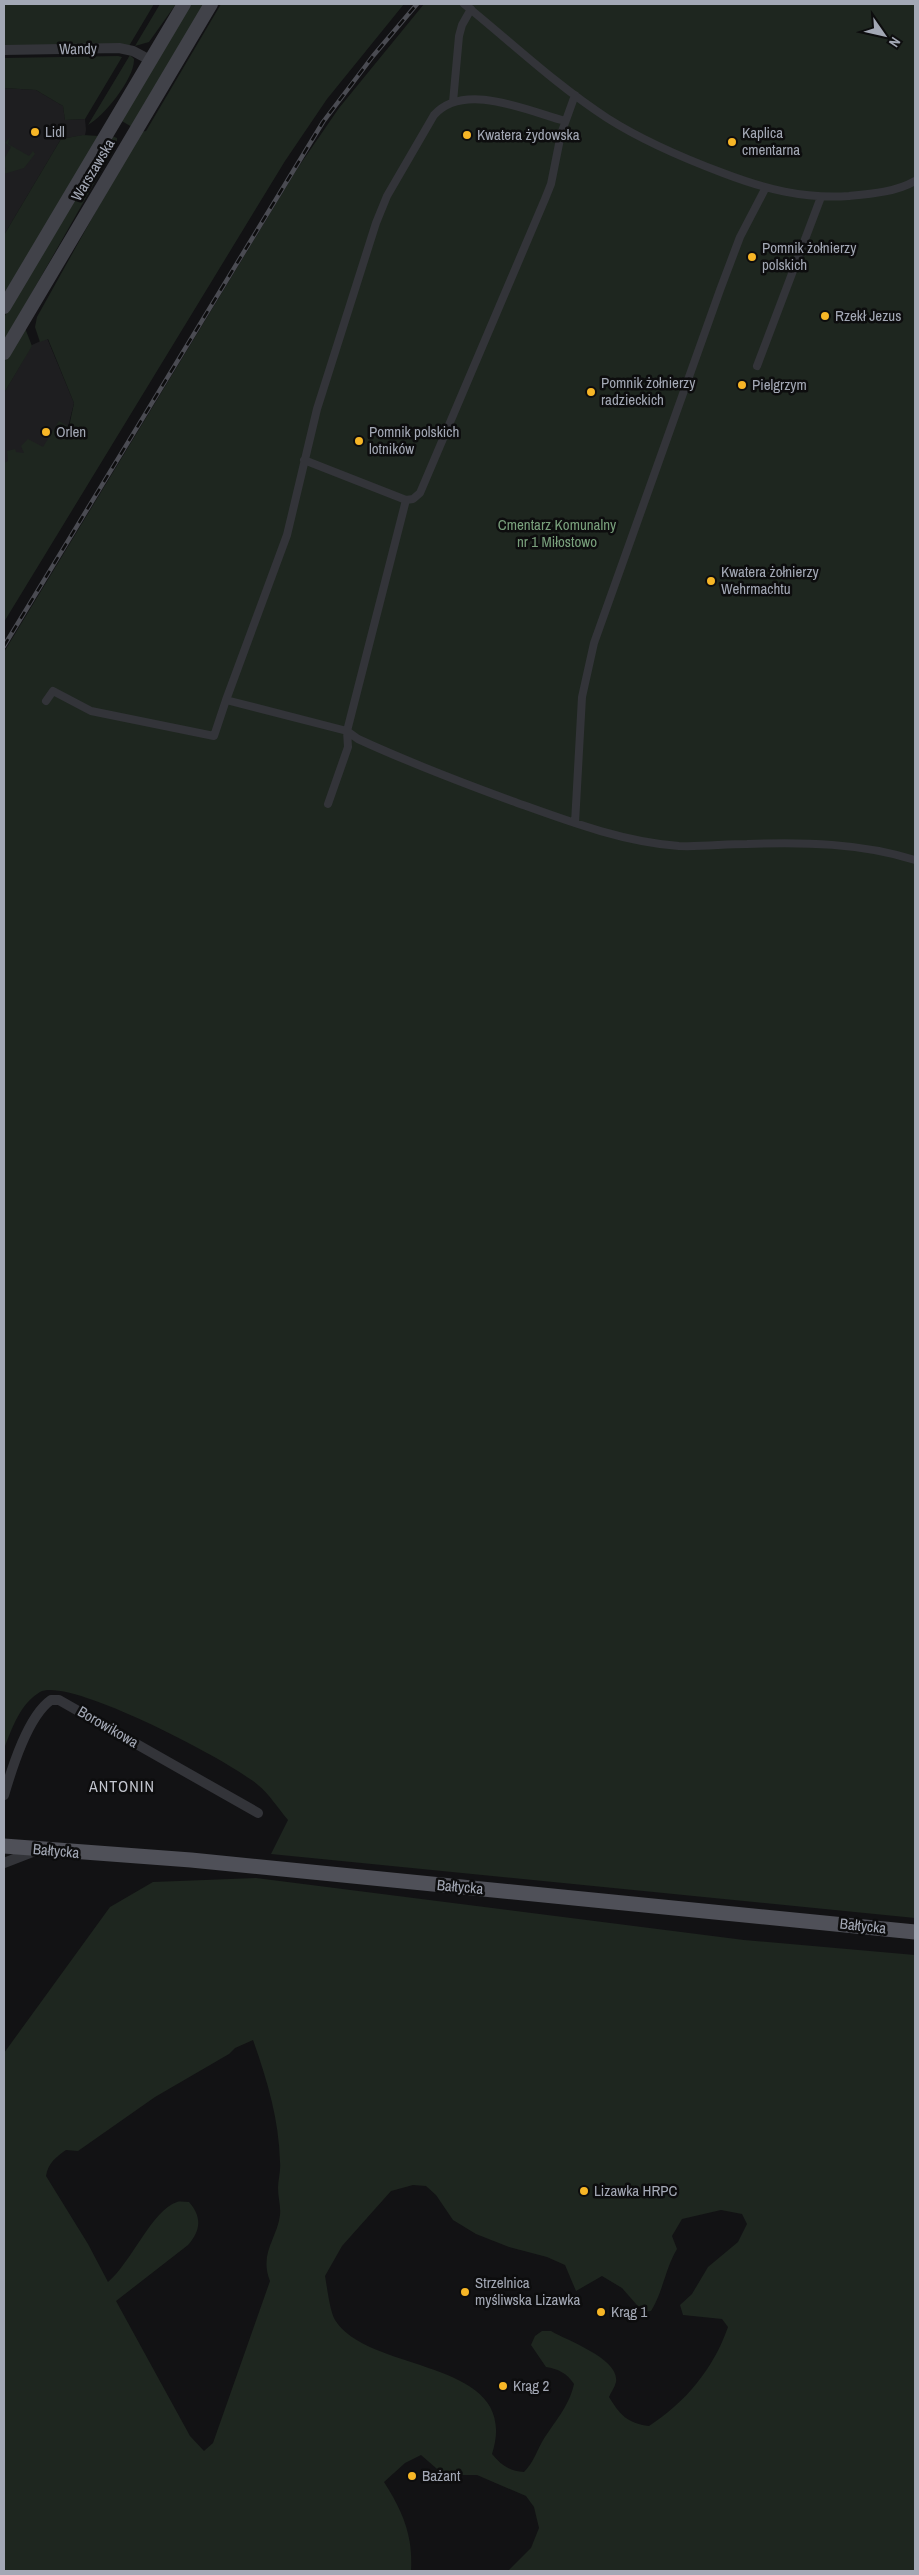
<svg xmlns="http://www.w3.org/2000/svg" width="919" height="2575" font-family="'Archivo Narrow',sans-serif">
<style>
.built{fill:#1e1e20}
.green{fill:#1e261f;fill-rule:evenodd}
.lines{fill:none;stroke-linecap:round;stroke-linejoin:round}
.pedestrian{stroke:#333439;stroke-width:8}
.minor{stroke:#333439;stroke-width:10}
.secondary{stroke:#414249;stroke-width:14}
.primary{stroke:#4f5058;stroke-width:15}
.rail-casing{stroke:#4a4b52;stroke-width:4.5}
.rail{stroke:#0d0d0e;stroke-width:2.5;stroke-dasharray:8;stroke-linecap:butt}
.poi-dot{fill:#f7b626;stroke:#0d0d0e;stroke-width:2}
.labels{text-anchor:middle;stroke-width:5;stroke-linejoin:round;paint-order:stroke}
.street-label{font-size:15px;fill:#a3a8b5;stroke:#0d0d0e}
.poi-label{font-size:15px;fill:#a3a8b5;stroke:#0d0d0e;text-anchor:start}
.park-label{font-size:15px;fill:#79a07c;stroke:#0d0d0e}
.neighbourhood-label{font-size:16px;letter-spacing:1px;fill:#c4c7d0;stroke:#0d0d0e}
</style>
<rect width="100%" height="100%" fill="#121214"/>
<path class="built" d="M4,88L36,90L63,106L65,120L85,119L86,130L85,135L61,139L4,235Z
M47,338L74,403L68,427L59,446L4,478V393L32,345Z"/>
<path class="green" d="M4,4H154L129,46L4,45Z
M160,4H176L149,42L135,46Z
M190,4H205L132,127L120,120Z
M221,4H404L327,99L285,161L4,622V463L8,461L7,451L15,449L16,452L24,453L21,446L28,439L43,447L59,421L69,427L74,403L48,339L40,342L35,327L37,317L140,132L146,131Z
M424,4H915V1918L271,1854L288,1820C278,1808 269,1794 258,1785C232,1762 69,1676 40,1692C20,1704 12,1728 4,1749V652L297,169L339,108Z
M130,55L134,59C135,78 104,116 88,125Z
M118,56L122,57L85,119L65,120L63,106L36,90L4,88V58Z
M83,135L99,136L4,297V235L61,139Z
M112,136L117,138V143L4,342V318L9,307Z
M10,137L8,144L29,156L33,151L35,154L24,168L4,174L6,168L4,166V159L11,147L5,143Z
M25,328L32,346L4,393V362Z
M256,1878L744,1940L915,1955V2571H508L531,2548L539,2528L534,2507L526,2496L477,2475H444L421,2455L405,2463L384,2482C403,2512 413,2535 411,2571H4V2053L110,1907L153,1882ZM253,2040C267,2080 279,2119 280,2162C281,2171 278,2180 278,2188C278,2197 281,2207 280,2215C277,2239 259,2253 270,2281L213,2443L204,2451L190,2436L116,2301L188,2245C201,2230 202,2217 189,2202C185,2202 180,2201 177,2202C152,2210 131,2263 108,2282L88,2244L46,2176C48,2163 56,2157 66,2150L78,2151L155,2097L229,2054L235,2048ZM413,2185L426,2186L436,2195L453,2220L476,2234L509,2247L547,2257L565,2265L576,2291L602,2276L622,2288L643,2312L651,2311C663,2292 665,2269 677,2249L672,2236L682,2219L721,2210L742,2214L747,2224L738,2242L708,2267L692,2294L680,2305L683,2315L722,2319L728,2327C714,2368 685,2403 649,2426C627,2423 620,2415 609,2397C611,2392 615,2387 616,2382C620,2359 568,2341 551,2331H542L535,2336L531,2345L546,2367C558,2369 567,2373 574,2384C569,2407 554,2422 542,2442C536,2453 533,2463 524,2472C509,2471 501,2465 492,2454C523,2357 369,2375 335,2320C330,2312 327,2287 325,2276L342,2246L391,2191Z"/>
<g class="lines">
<path class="pedestrian" d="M464,4C511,42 556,85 607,118C643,141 683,158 723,173C765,189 803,199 849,196C871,194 896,192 915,181
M453,102L459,36L462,25L471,9
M565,121C528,111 464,81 434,115L387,196L376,223L317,409L287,535L226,700L347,731L358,739C408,762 460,782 512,801C565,820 622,842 679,846C702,847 724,844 747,844C804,842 861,843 915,860
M757,366L821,197
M304,460L406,500L413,499L420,493L545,199L551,184L561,134L575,95
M46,701L53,691L91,711L214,736L226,700
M328,804L348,747L347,731L406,500
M575,823L582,697L594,643L720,290L740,237L765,189"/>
<path class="minor" d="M4,50L119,48L133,51L150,60
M4,1795C12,1768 28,1716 51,1700H59L258,1813
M4,1863L35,1851"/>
<path class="secondary" d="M4,307L184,4
M4,353L211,4"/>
<path class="primary" d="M4,1846L191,1860L915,1932"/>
<defs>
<path id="rail" d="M4,646L323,122L373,56L417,4"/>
</defs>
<use href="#rail" class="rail-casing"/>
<use href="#rail" class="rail"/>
</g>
<g class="poi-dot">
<circle cx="35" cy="132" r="5"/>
<circle cx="467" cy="135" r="5"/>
<circle cx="732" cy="142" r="5"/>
<circle cx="752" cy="257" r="5"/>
<circle cx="825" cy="316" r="5"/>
<circle cx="742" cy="385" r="5"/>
<circle cx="591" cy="392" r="5"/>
<circle cx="46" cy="432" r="5"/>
<circle cx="359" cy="441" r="5"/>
<circle cx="711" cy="581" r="5"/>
<circle cx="584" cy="2191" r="5"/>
<circle cx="465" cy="2292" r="5"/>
<circle cx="601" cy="2312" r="5"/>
<circle cx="503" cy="2386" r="5"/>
<circle cx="412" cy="2476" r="5"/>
</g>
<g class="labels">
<g class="street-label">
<text transform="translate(78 49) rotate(-1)" y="5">Wandy</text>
<text transform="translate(93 170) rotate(-59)" y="5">Warszawska</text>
<text transform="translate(108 1727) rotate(30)" y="5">Borowikowa</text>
<text transform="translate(56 1851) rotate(5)" y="5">Bałtycka</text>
<text transform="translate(460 1887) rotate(5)" y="5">Bałtycka</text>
<text transform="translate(863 1926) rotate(6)" y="5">Bałtycka</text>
</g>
<g class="poi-label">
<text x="45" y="137">Lidl</text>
<text x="742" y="138">Kaplica<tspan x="742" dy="17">cmentarna</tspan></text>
<text x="477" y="140">Kwatera żydowska</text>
<text x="762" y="253">Pomnik żołnierzy<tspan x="762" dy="17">polskich</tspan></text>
<text x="835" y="321">Rzekł Jezus</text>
<text x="601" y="388">Pomnik żołnierzy<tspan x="601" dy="17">radzieckich</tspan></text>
<text x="752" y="390">Pielgrzym</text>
<text x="56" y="437">Orlen</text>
<text x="369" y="437">Pomnik polskich<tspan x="369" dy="17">lotników</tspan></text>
<text x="721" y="577">Kwatera żołnierzy<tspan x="721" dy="17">Wehrmachtu</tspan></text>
<text x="594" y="2196">Lizawka HRPC</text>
<text x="475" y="2288">Strzelnica<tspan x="475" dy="17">myśliwska Lizawka</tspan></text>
<text x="611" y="2317">Krąg 1</text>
<text x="513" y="2391">Krąg 2</text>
<text x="422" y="2481">Bażant</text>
</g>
<g class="park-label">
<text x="557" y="530">Cmentarz Komunalny<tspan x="557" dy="17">nr 1 Miłostowo</tspan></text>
</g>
<g class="neighbourhood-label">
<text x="122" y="1792">ANTONIN</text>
</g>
</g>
<rect width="919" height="2575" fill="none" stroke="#a3a8b5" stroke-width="10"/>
<g transform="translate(884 35) rotate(124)" stroke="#0d0d0e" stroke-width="4" paint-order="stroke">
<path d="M0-4L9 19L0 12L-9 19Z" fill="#a3a8b5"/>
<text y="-8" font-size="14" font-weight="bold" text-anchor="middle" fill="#a3a8b5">N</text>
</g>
</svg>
